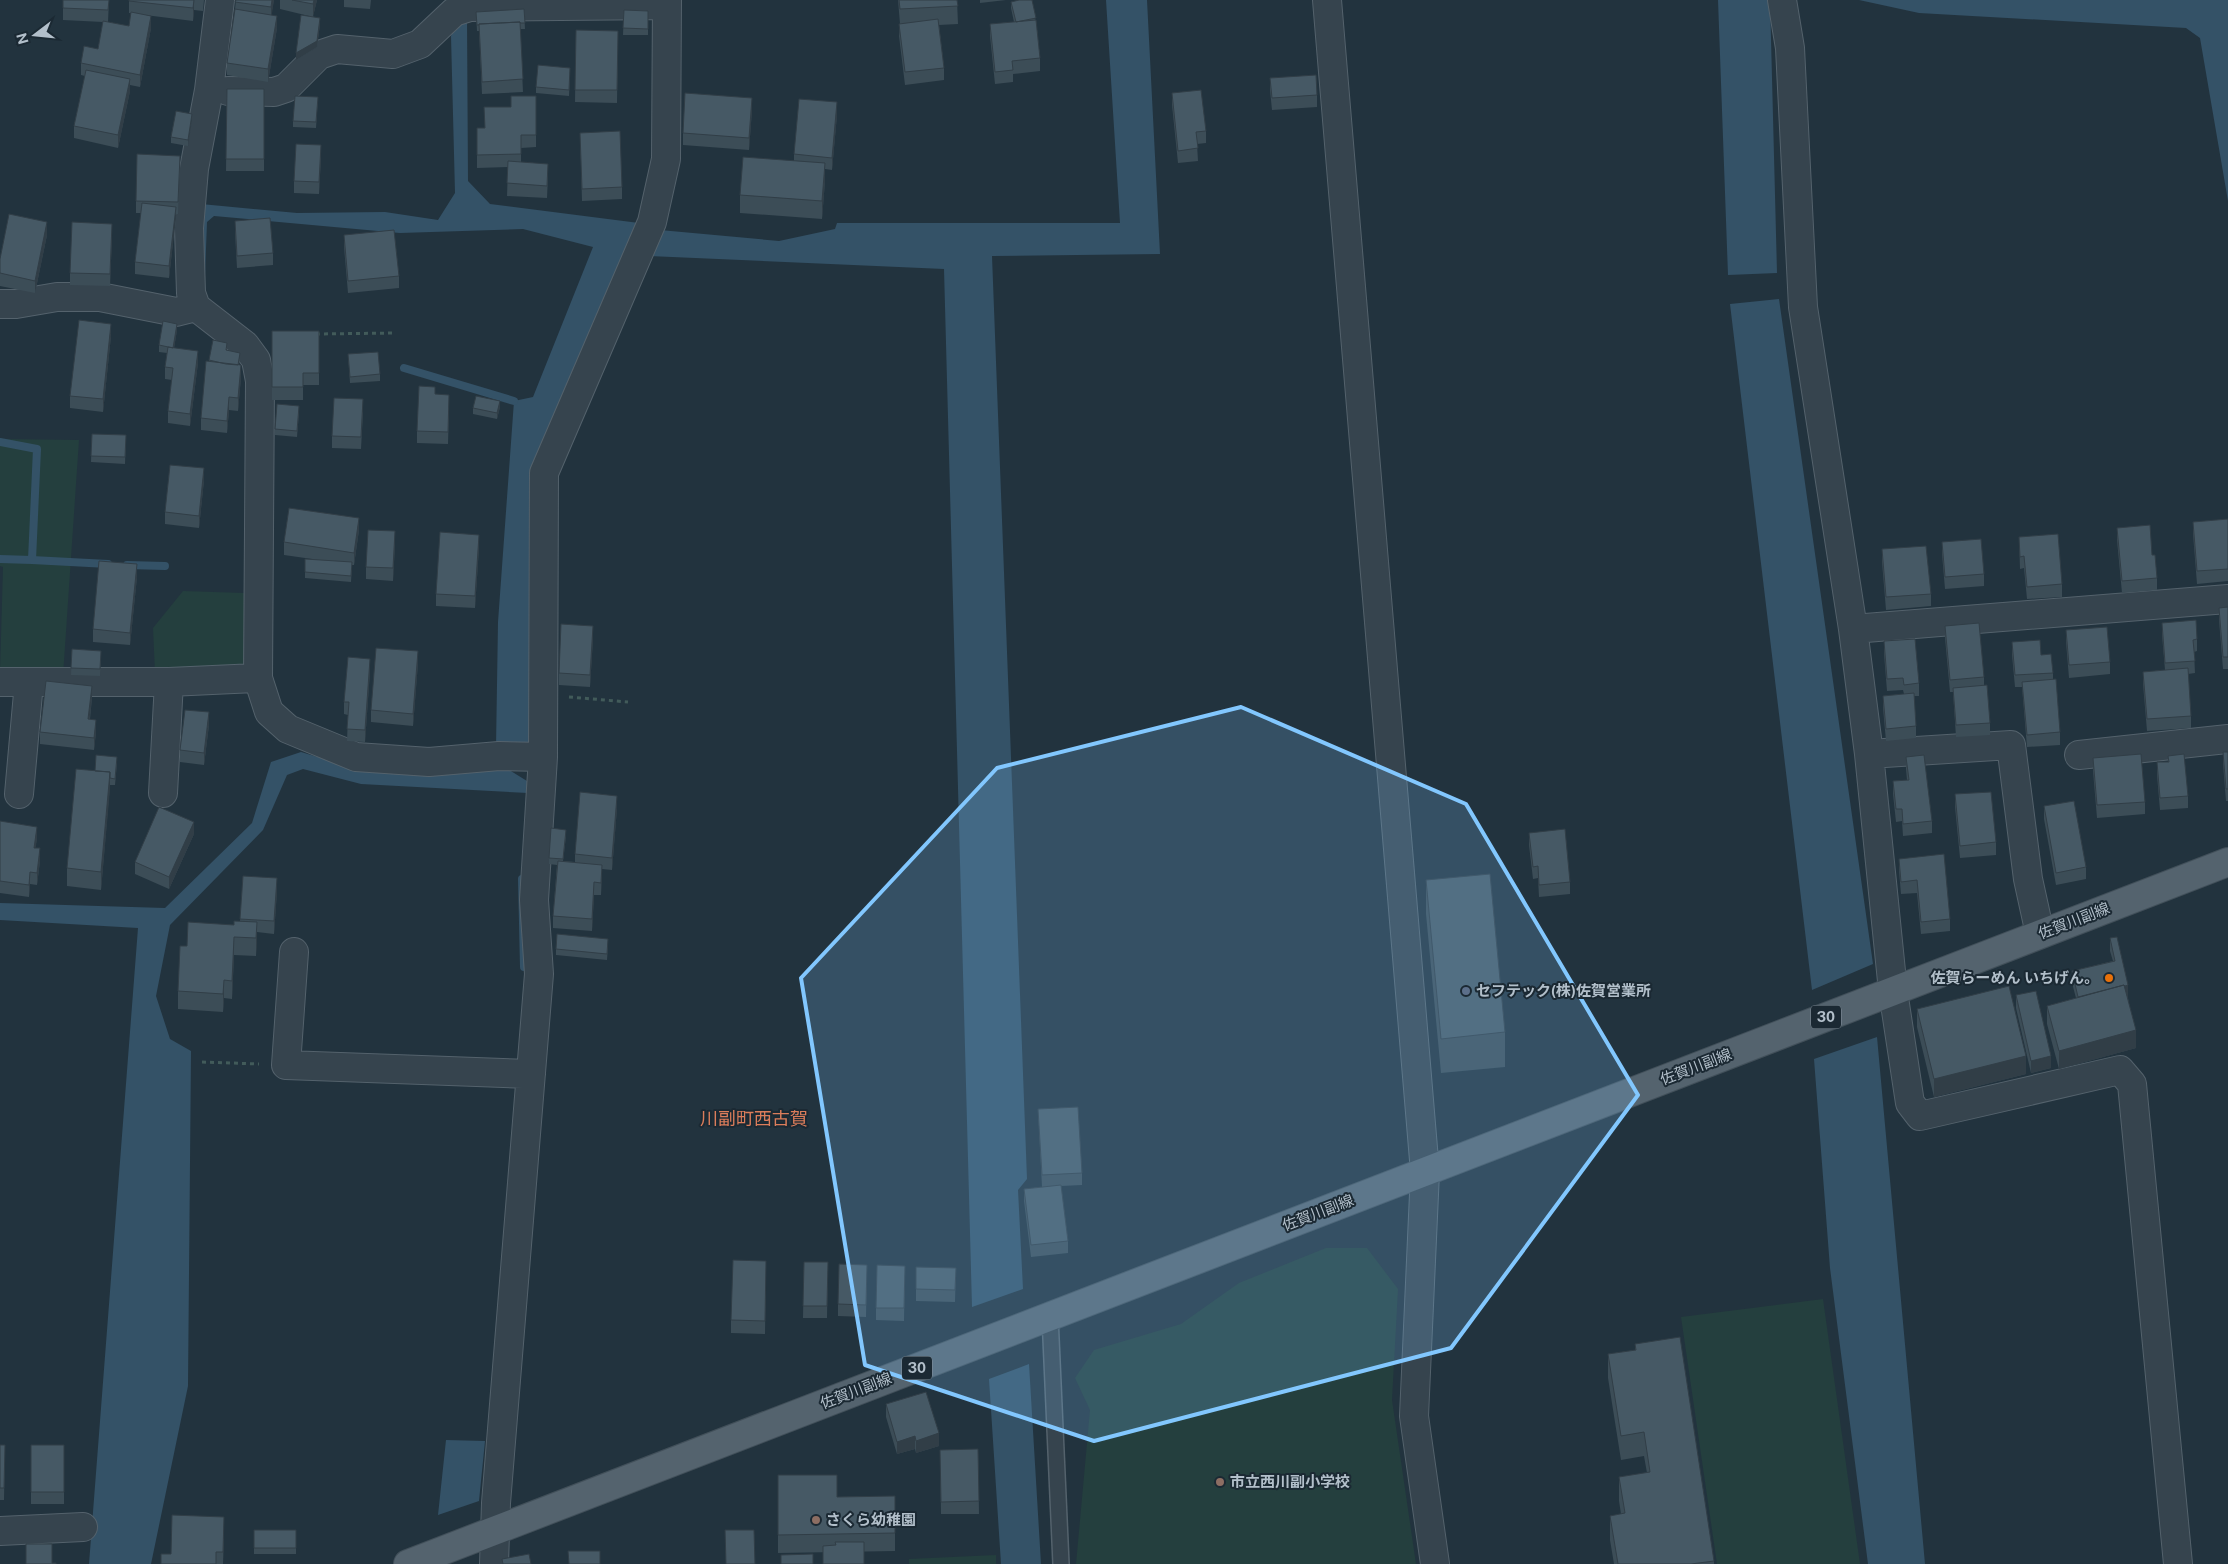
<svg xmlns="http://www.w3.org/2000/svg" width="2228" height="1564" font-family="'Public Sans','Noto Sans JP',sans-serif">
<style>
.green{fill:#243f3e}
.water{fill:#345267}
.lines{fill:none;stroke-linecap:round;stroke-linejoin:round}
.stream{stroke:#345267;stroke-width:8}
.lane-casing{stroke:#54626c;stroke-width:18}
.street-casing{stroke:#54626c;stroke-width:30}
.primary-casing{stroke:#42505a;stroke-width:30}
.path{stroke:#425b5a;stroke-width:3;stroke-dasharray:4 4;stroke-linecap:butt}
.lane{stroke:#36444e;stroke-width:15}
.street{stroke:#36444e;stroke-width:28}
.primary{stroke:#54636e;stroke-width:28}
.wall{fill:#3c4d57}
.shaded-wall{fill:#313e47}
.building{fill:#465965;stroke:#313e47}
.marked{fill:#82c7fe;fill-opacity:0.2;stroke:#82c7fe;stroke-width:4;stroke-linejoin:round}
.food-dot{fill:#e8710a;stroke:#1b2933;stroke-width:2}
.service-dot{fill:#5c6f8a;stroke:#1b2933;stroke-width:2}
.education-dot{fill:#8d6e63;stroke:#1b2933;stroke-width:2}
.labels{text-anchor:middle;stroke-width:4;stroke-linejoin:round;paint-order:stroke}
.shield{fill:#1b2933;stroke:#85929d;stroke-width:1}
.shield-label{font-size:14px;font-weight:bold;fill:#b2bfca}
.street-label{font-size:15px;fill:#b2bfca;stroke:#1b2933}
.poi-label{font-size:15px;font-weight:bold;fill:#b2bfca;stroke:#1b2933;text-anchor:start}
.quarter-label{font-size:18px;fill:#db7d5b;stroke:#1b2933}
</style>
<rect width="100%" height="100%" fill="#22333e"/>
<path class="green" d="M0,439L79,440L63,676L0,672L3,567L0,566Z
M183,591L244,593L245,666L155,673L153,628Z
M1326,1248H1367L1398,1289L1392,1400L1416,1564H1076L1090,1410L1075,1378L1094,1350L1181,1324L1239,1283Z
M1823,1299L1860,1564H1717L1681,1317Z
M996,1555V1564H909V1559Z"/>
<path class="water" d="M1106,0H1147L1160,254L992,256L1027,1179L1018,1190L1023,1289L972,1307L944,269L626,255L529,478V745L496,747L498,622L514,401L533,397L593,247L523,229L400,233L214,216L207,222L205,276L201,275V204L297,213L385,212L438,220L455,193L451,36L460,18H467L468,181L490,204L639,223L638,228L779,241L835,229L837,223H1120Z
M1718,0H1770L1777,273L1728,275Z
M1859,0H2228V201L2200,38L2186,28L1919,13Z
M1779,299L1873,964L1812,990L1730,304Z
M301,752L358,769L460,773L506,768L527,781L528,793L361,784L303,769L287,775L263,830L170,925L156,996L170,1039L191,1051L188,1386L151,1564H89L138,928L0,920V903L165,908L252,823L271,762Z
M1877,1037L1925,1564H1868L1830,1268L1814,1059Z
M1029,1364L1041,1564H1001L989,1379Z
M446,1440L485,1441L479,1501L438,1515Z"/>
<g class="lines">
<path class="stream" d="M404,368L514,401
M0,442L37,449L32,560L0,559
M32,560L108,564
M127,565L165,566
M522,879L524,967"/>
<defs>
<path id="lane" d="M1050,1316L1061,1564"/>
<path id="street" d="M220,0L209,90L194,169L189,228L191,293L196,307L245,345L256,360L260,381L258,678L269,712L288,729L356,757L429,762L499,756L543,757
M1327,0L1425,1172L1414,1416L1435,1564
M1782,0L1790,48L1803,307L1853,629L1869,754L1893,991L1910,1103L1920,1116L2120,1070L2132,1084L2178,1564
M228,91L274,92L286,88L319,55L337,49L393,54L420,44L454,12L470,7L666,5
M0,304H16L57,297H100L176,312L196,307
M1853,629L2228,599
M0,682H169L258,678
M1869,754L2011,745L2028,879L2040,934
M2079,755L2228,739
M163,793L169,682
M19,794L29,682
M294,952L286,1065L531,1074
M0,1531L83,1527
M494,1564L496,1503L539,974L534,900L543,757L544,473L652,222L666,159L667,0"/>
<path id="primary" d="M408,1564L2228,862"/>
</defs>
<use href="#lane" class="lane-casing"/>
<use href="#street" class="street-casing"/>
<use href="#primary" class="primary-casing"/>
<path class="path" d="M316,334L394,333
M569,697L628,702
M202,1062L259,1064"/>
<use href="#lane" class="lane"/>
<use href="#street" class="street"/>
<use href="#primary" class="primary"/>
</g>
<path class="wall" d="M63,0H109L108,22L129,26L131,13H129V0H204L203,11L194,10L193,21L145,15L151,28L140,87L130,85V91L118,148L74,138V126L85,76L81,75V63L98,49L103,22L63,20Z
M236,0H274L271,15L277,28L268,82L227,75V63L235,9Z
M280,0H317L313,16L320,24L317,47L296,60L309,16L280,9Z
M344,0H371L370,9L344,7Z
M898,0H957L958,24L939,25L944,68V80L905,85L899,36L900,24Z
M980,0H1006L980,3Z
M1011,2L1036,20L1040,58V71L1013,74V82L995,84L990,36V24L1014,22L1011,8Z
M524,9L525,29H520L523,92L482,94L479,31H477L476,12Z
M624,10L648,11V35H623Z
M576,30L618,31L617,103L575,102Z
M570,74L569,96L536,93V87Z
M1270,78L1317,95V107L1272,110L1270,90Z
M227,89H264V171H226Z
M1172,93L1206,131V143L1197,144L1198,161L1178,163L1172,105Z
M536,96V147L521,148V162L548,176L547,198L507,196L508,167L477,168V128H484L511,107Z
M318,97L316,128L293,127V121Z
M752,110L749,150L683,145V133Z
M837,115L832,170L825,169V181L822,219L740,213V195L794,161V154Z
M192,120L188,146L171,143V137Z
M580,133L622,187V199L582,201Z
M180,156L178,214H176L169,278L135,274V262L141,213H136V201Z
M321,157L319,194L294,193V181Z
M235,221L273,253V265L237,268L235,233Z
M47,235L35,293L0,286V259Z
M344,235L399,276V288L348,293L344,247Z
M112,236L110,286L70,285V273Z
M177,330L174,348L198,363L190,426L168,423V411L172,380L165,379V367L167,353L159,352V345Z
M272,331H319V385H303V400H272Z
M111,336L103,412L70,408V396Z
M227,350L240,359L239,365L241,377L238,411L229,410L227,433L201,430V418L209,360Z
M348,354L380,374V381L350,383Z
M435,394L449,408L448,444L417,443V431Z
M500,407L497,419L473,414V408Z
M299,412L297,437L275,435V429Z
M363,412L361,449L332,448V436Z
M92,434L126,435L125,464L91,462Z
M204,480L199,528L165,524V512Z
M2228,519V581L2197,584L2193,534V522Z
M2117,528L2152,555L2157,578V590L2122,593L2117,540Z
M359,530L354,565H352L351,582L305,578V559L319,560L284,555V542Z
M2019,537L2062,584V597L2027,599L2024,568L2020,569Z
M1942,542L1984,574V586L1945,589L1942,554Z
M395,544L393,581L366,579V567Z
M479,547L475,608L436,606V594Z
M1882,549L1931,594V606L1886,610L1882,562Z
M137,577L130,645L93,642V629Z
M2228,607V669H2223L2219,620V608Z
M2162,623L2197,639V651L2194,652L2195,673L2188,674L2191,716V728L2147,731L2143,684V672L2165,670L2162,635Z
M1945,626L1984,677V685L1990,723V735L1956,737L1953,692H1950L1945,638Z
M2066,630L2110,662V674L2069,678L2066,642Z
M593,638L590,687L559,685V673Z
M1884,641L1919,683V696H1914L1916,726V738L1886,741L1883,708V696L1904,694L1903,690L1887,691L1884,654Z
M2012,642L2041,655L2053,673V680L2060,732V745L2027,747L2022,687H2015L2012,655Z
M72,649L101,651L100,676L71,675Z
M418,663L413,726L371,722V710Z
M370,671L365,742L347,741L348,715L344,714V702Z
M92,698L90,719L96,732L94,750L40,744V732Z
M209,725L204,765L180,762V750Z
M2223,752H2228V801H2226L2223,764Z
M2168,756L2188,796V808L2160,810L2157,775V762H2168Z
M1906,757L1932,821V833L1903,836L1902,821L1896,822L1893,794V781L1907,780L1906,769Z
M2093,758L2145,802V814L2097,818L2093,771Z
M117,763L115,785H110L101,890L67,886V868L95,771Z
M1955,794L1996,842V855L1960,858L1955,807Z
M2044,806L2086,867V879L2056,885L2044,819Z
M617,808L612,870L602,869L601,895H594L592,931L553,928V916L557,865L549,864V858L566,836L563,861L575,862V854Z
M0,821L37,839L35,848L40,861L37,885L30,884L29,897L0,893Z
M1529,833L1570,882V894L1539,897L1538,878L1533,879L1529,845Z
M194,834L169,889L135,874V862Z
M1899,859L1950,919V931L1921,934L1917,893L1901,894L1899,871Z
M243,876L277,891L274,934L257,932L256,956L234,955L232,999L224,998L223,1012L178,1009V991L187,946L234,925L240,921Z
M1426,880L1505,1032V1067L1441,1073L1426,914Z
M2110,938L2128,998L2136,1048L2059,1069L2047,1024V1006L2076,998L2072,983V971L2113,961L2110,951Z
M608,945L607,960L556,955V949Z
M2016,995L2051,1068L2031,1073L2016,1008Z
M1917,1009L2026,1074L1934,1097L1917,1027Z
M1038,1109L1082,1173V1185L1061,1186L1068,1241V1253L1031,1257L1024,1201V1189L1042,1187Z
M766,1261L765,1334L731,1333V1320Z
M804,1262H828L827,1318H803Z
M867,1265L866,1317L838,1316V1304Z
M905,1266L904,1321L876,1320V1308Z
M956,1268L955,1302L916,1301V1289Z
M1635,1344L1714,1561V1564H1614L1610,1540V1516L1621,1514L1619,1501V1477L1647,1473L1644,1456L1621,1460L1608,1378V1354L1635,1350Z
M886,1404L939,1446L916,1453L915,1449L897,1454L886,1417Z
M0,1445H5L4,1500H0Z
M31,1445H64V1504H31Z
M978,1449L979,1514H941L940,1450Z
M778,1475L837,1497L895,1496V1551L778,1553Z
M254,1530H296V1554H254Z
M224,1535L223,1564H161L171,1554Z"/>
<path class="shaded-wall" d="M194,0V10L193,21V8Z
M272,0H274L271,20V7Z
M314,0H317L313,17V4Z
M151,16V28L140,87V75Z
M277,16V28L268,82V69Z
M320,18V24L317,47L296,60V53Z
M130,79V91L118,148V135Z
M752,98V110L749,150V138Z
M837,102V115L832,170V158Z
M192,114V120L188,146V140Z
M321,145V157L319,194V182Z
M825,163V181L822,219V201Z
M176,207V219L169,278V266Z
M47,222V235L35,293V281Z
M112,224V236L110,286V274Z
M111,324V336L103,412V399Z
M177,324V330L173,354V348Z
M198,351V363L190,426V414Z
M241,365V377L238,411V398Z
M229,397V410L227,433V421Z
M500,401V407L497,419V413Z
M204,468V480L199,528V516Z
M359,518V530L354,565V553Z
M395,531V544L393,581V568Z
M479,535V547L475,608V596Z
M137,564V577L130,645V633Z
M593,626V638L590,687V675Z
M418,651V663L413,726V714Z
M370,659V671L365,742V730Z
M92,686V698L88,731V719Z
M209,712V725L204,765V753Z
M96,720V732L94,750V738Z
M110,772V790L101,890V872Z
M617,796V808L612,870V858Z
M194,822V834L169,889V877Z
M37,827V839L34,860V848Z
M40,848V861L37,885V873Z
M602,865V877L601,895V883Z
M30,872V884L29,897V885Z
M277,878V891L274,934V921Z
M594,882V895L592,931V919Z
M257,922V940L256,956V938Z
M234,937V955L232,999V981Z
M224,980V998L223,1012V994Z
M2128,985V998L2078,1009V997Z
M2136,1030V1048L2059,1069V1051Z
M2026,1056V1074L1934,1097V1079Z
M2051,1056V1068L2031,1073V1061Z
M939,1433V1446L916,1453V1441Z
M915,1436V1449L897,1454V1442Z
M224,1517V1535L223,1564V1552Z"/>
<path class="building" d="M63,0H109L108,10L63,8Z
M129,0H194L193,8L129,1Z
M236,0H272L271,7L235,2Z
M292,0H314L313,4Z
M899,0H957L958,6L900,9Z
M1019,0H1032L1036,18L1016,22L1011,2Z
M235,9L277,16L268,69L227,63Z
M524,9L525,23H520V22L479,24V25H477L476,12Z
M624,10L648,11V29L623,28Z
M131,12L151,16L140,75L81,63L84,46L98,49L103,21L129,26Z
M301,15L320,18L317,41L296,53Z
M938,19L944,68L905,72L899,24Z
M1036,20L1040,58L1012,61L1013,70L995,72L990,24Z
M520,22L523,79L482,82L479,24Z
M576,30L618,31L617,90H575Z
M538,65L570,68L569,90L536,87Z
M86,70L130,79L118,135L74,126Z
M1316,75L1317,95L1272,98L1270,78Z
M227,89H264V159H226Z
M1201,90L1206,131L1196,132L1198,148L1178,151L1172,93Z
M685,93L752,98L749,138L683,133Z
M295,96L318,97L316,122L293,121Z
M511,96H536V135H521V154L477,155V128H485L484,107H511Z
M799,99L837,102L832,158L794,154Z
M176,111L192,114L188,140L171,137Z
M620,131L622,187L582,189L580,133Z
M296,144L321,145L319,182L294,181Z
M137,154L180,156L178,202L136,201Z
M743,157L825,163L822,201L740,195Z
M508,161L548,164L547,186L507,183Z
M142,203L176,207L169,266L135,262Z
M9,214L47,222L35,281L0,273V259Z
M270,218L273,253L237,256L235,221Z
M72,222L112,224L110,274L70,273Z
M394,230L399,276L348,281L344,235Z
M79,320L111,324L103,399L70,396Z
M163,321L177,324L173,348L159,345Z
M272,331H319V373H303V387H272Z
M213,340L227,343L226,350L240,353L238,365L226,364L209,360Z
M168,347L198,351L190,414L168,411L173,368L165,367Z
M378,352L380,374L350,377L348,354Z
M206,361L241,365L238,398L229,397L227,421L201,418Z
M419,386L435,387V394L449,395L448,432L417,431Z
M476,396L500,401L497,413L473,408Z
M334,398L363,399L361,437L332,436Z
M277,404L299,406L297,431L275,429Z
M92,434L126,435L125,457L91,456Z
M170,465L204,468L199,516L165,512Z
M289,508L359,518L354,553L284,542Z
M2228,519V569L2197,571L2193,522Z
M2150,525L2152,555H2155L2157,578L2122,581L2117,528Z
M368,530L395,531L393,568L366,567Z
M440,532L479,535L475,596L436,594Z
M2058,534L2062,584L2027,587L2024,556L2020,557L2019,537Z
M1981,539L1984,574L1945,577L1942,542Z
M1926,546L1931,594L1886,597L1882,549Z
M305,559L352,562L351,576L305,572Z
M99,561L137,564L130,633L93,629Z
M2228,607V657H2223L2219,608Z
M2196,620L2197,639L2193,640L2195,661L2165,663L2162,623Z
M1979,623L1984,677L1950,680L1945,626Z
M561,624L593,626L590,675L559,673Z
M2107,627L2110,662L2069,665L2066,630Z
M1915,639L1919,683L1904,685L1903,678L1887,679L1884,641Z
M2040,640L2041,655L2051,654L2053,673L2015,675L2012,642Z
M376,648L418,651L413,714L371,710Z
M72,649L101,651L100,669L71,668Z
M348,657L370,659L365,730L347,729L349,702H344Z
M2188,668L2191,716L2147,719L2143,672Z
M2056,679L2060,732L2027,735L2022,682Z
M46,681L92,686L88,719L96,720L94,738L40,732Z
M1987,685L1990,723L1956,725L1953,688Z
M1914,693L1916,726L1886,729L1883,696Z
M185,710L209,712L204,753L180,750Z
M2223,752H2228V789H2226Z
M2141,754L2145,802L2097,805L2093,758Z
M2184,754L2188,796L2160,798L2157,762H2169L2168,756Z
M96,755L117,757L115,779L110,778V772L95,771Z
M1924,755L1932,821L1903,824L1902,809H1896L1893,781L1909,780L1906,757Z
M76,769L110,772L101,872L67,868Z
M580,792L617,796L612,858L575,854Z
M1991,792L1996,842L1960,846L1955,794Z
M2074,801L2086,867L2056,873L2044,806Z
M159,807L194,822L169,877L135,862Z
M0,821L37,827L34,848H40L37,873L30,872L29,885L0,881Z
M551,828L566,830L563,859L549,858Z
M1565,829L1570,882L1539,885L1538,866L1533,867L1529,833Z
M1944,854L1950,919L1921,922L1917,880L1901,882L1899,859Z
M558,861L602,865L601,883L594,882L592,919L553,916Z
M1490,874L1505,1032L1441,1039L1426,880Z
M243,876L277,878L274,921L240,919Z
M234,921L257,922L256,938L234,937L232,981L224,980L223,994L178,991L180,946H187L188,922L234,925Z
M557,934L608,939L607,954L556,949Z
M2117,937L2128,985L2125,986L2124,985L2078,997L2072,971L2115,961L2110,938Z
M2124,985L2136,1030L2059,1051L2047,1006Z
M2009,986L2026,1056L1934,1079L1917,1009Z
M2036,991L2051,1056L2031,1061L2016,995Z
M1078,1107L1082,1173L1042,1175L1038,1109Z
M1061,1185L1068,1241L1031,1245L1024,1189Z
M733,1260L766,1261L765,1321L731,1320Z
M804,1262H828L827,1306H803Z
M839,1264L867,1265L866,1305L838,1304Z
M877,1265L905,1266L904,1308H876Z
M916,1267L956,1268L955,1290L916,1289Z
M1680,1337L1714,1561L1691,1564H1618L1610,1516L1625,1513L1619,1477L1650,1472L1644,1432L1621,1436L1608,1354L1636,1350L1635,1344Z
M926,1392L939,1433L916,1441L915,1436L897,1442L886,1404Z
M0,1445H5L4,1488H0Z
M31,1445H64V1492H31Z
M978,1449L979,1501L941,1502L940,1450Z
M778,1475H837V1497L895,1496V1533L778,1535Z
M172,1515L224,1517L223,1552H216V1564H161V1554H171Z
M254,1530H296V1548H254Z
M725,1530H754L755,1564H726Z
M835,1542H864V1564H823V1546L836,1545Z
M26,1544H52V1563H56V1564H26Z
M568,1551H600V1564H569Z
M529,1554L531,1564H503L502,1559Z
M813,1554V1564H781V1555Z"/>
<path class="marked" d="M1241,707L1466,804L1638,1095L1451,1348L1094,1441L865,1365L801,978L997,768Z"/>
<circle class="food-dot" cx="2109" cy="978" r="5"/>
<circle class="service-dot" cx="1466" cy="991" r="5"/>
<g class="education-dot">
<circle cx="1220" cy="1482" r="5"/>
<circle cx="816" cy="1520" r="5"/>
</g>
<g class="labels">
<g class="shield">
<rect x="1811" y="1005.5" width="30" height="23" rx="4"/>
<rect x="902" y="1356.5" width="30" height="23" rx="4"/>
</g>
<g class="shield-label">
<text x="1826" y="1022">30</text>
<text x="917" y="1373">30</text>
</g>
<g class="street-label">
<text transform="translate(2074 921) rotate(-21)" y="5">佐賀川副線</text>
<text transform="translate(1696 1067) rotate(-21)" y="5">佐賀川副線</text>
<text transform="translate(1318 1213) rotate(-21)" y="5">佐賀川副線</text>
<text transform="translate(856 1391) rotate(-21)" y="5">佐賀川副線</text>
</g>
<g class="poi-label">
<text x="2099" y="983" text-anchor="end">佐賀らーめん いちげん。</text>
<text x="1476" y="996">セフテック(株)佐賀営業所</text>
<text x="1230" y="1487">市立西川副小学校</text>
<text x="826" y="1525">さくら幼稚園</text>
</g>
<g class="quarter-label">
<text x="754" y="1125">川副町西古賀</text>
</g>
</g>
<g transform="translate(35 35) rotate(254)" stroke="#1b2933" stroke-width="4" paint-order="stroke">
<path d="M0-4L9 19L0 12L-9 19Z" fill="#b2bfca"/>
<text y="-8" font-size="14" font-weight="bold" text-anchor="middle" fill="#b2bfca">N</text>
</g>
</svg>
